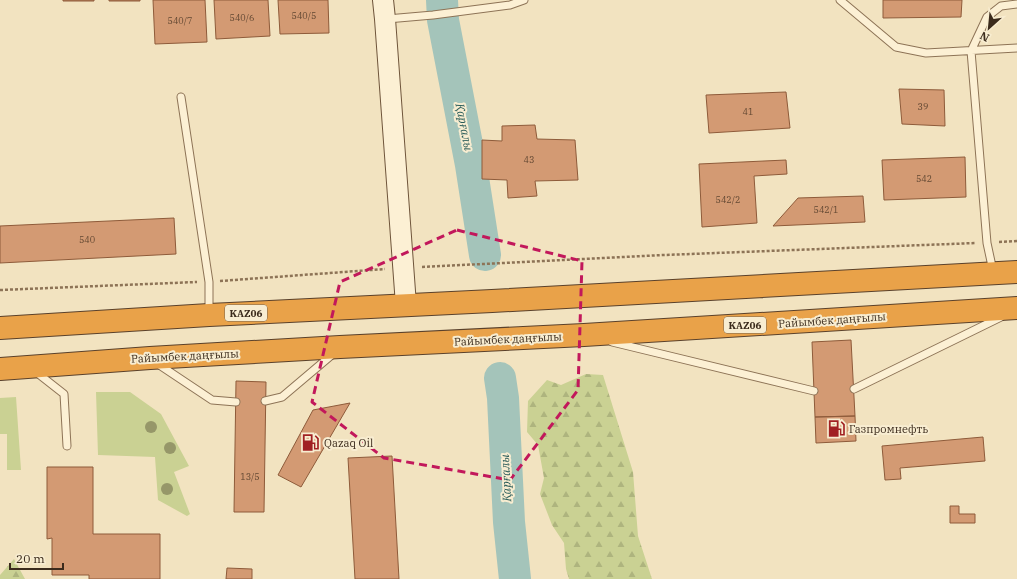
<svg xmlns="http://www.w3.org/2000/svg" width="1017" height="579" font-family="'IBM Plex Serif',serif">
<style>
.green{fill:#cad193}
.forest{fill:url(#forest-firs)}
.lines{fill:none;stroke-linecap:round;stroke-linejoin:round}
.river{stroke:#a4c4ba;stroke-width:32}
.building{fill:#d39a73;stroke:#8e5b3a}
.lane-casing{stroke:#8d7356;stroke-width:9}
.secondary-casing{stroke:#6e543a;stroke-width:22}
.highway-casing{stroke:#5a412b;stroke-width:24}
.path{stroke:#8d7356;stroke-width:2.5;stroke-dasharray:3 2;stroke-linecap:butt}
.lane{stroke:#fcf0d4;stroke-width:7}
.secondary{stroke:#fcf0d4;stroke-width:20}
.highway{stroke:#e9a249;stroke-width:22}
.tree{fill:#969769}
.marked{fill:none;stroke:#c2185b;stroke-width:3;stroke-dasharray:8 5;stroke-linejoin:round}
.labels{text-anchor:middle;stroke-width:4;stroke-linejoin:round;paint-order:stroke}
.number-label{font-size:9px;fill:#614732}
.shield{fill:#f8edd1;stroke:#746552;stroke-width:1}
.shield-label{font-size:10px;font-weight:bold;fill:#3b2b1c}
.street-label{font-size:11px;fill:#3b2b1c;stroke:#f8edd1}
.poi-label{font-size:11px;fill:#3b2b1c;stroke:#f8edd1;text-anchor:start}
.water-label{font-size:12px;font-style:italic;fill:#2a5c59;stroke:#f8edd1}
</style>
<defs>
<pattern id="forest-firs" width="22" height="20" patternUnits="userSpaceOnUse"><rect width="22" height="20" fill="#cad193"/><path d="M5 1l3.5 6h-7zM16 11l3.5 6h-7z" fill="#aeb47e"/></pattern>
</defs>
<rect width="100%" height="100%" fill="#f2e3c0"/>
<path class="green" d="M96,392H130L161,414L189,466L174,472L190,514L187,516L158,500L155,457L98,455Z
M16,397L21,470H7V434H0V398Z"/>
<path class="forest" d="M586,374L603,375L633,472L638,536L652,579H569L566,569L564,543L552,525L540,494L544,478L538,445L527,432L528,401L547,380L561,385Z
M14,559L25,579H0V575Z"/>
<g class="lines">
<path class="river" d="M442,0L443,20L471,165L485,255
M500,378L503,398L509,522L515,579"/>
</g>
<path class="building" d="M63,0H94V1H63Z
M109,0H140V1H109Z
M153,0H205L207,42L155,44Z
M214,0H268L270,36L216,39Z
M278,0H328L329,33L280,34Z
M883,0H962L961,17L883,18Z
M899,89L944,90L945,126L902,124Z
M786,92L790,128L709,133L706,95Z
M535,125L537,139L575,140L578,180L535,181L537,196L508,198L507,180L482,179V140L502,141V126Z
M965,157L966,197L884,200L882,160Z
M786,160L787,174L754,176L757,223L702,227L699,164Z
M863,196L865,222L773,226L798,198Z
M174,218L176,254L0,263V226Z
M851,340L855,416L815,417L812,342Z
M236,381L266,382L264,512H234Z
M350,403L301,487L278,475L313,410Z
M855,416L856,441L816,443L815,417Z
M983,437L985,461L900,468L901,479L885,480L882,446Z
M392,456L399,579H355L348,458Z
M47,467H93V534H160V579H89V575H52V538L47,539Z
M950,506H959V514H975V523H950Z
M227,568L252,569V579H226Z"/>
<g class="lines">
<defs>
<path id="lane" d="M840,0L896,47L926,53L1017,48
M387,19L433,15L510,5L524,0
M181,97L209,282V313
M993,271L987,243L971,51L987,17L1001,6L1017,4
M612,342L814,391
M158,364L212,400L236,402
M36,372L64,394L67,446
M854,389L1001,317
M265,401L282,397L334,353"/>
<path id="secondary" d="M383,0L385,19L406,305"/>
<path id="highway" d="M0,328L209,315L492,301L1017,272
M0,369L150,358L340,347L584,335L1017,308"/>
</defs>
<use href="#lane" class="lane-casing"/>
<use href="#secondary" class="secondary-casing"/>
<use href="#highway" class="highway-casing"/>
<path class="path" d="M999,242L1017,241
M422,267L664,255L976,243
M220,281L385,269
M0,290L197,282"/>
<use href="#lane" class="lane"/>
<use href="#secondary" class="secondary"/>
<use href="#highway" class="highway"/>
</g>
<g class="tree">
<circle cx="151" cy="427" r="6"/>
<circle cx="170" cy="448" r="6"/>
<circle cx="167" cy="489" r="6"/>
</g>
<path class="marked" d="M457,230L582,261L578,390L510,480L384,458L312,402L340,282Z"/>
<defs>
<symbol id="fuel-bare" viewBox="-9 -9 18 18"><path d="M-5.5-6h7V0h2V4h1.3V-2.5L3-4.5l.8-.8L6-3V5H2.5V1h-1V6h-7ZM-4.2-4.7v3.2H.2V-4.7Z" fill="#a12123" stroke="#f8edd1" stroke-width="2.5" paint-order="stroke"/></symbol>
</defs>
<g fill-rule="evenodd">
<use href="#fuel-bare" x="824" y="416" width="25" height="25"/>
<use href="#fuel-bare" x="298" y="430" width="25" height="25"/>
</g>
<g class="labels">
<g class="number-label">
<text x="304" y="19">540/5</text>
<text x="242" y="21">540/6</text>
<text x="180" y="24">540/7</text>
<text x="923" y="110">39</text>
<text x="748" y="115">41</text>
<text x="529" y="163">43</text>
<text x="924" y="182">542</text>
<text x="728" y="203">542/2</text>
<text x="826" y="213">542/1</text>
<text x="87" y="243">540</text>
<text x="250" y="480">13/5</text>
</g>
<g class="shield">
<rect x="225" y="305" width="42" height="16" rx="3"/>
<rect x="724" y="317" width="42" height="16" rx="3"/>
</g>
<g class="shield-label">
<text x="246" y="317">KАZ06</text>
<text x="745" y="329">KАZ06</text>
</g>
<g class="street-label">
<text transform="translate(832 320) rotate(-4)" y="4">Райымбек даңғылы</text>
<text transform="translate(508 339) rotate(-3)" y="4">Райымбек даңғылы</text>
<text transform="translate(185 356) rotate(-3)" y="4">Райымбек даңғылы</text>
</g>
<g class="poi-label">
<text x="849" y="433">Газпромнефть</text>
<text x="324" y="447">Qazaq Oil</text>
</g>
<g class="water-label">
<text transform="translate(464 127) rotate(79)" y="4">Қарғалы</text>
<text transform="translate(506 478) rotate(-93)" y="4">Қарғалы</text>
</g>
</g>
<g transform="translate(989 28) rotate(207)" stroke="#f8edd1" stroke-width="3" paint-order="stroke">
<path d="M0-3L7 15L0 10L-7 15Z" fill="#3b2b1c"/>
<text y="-6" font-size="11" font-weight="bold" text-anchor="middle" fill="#3b2b1c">N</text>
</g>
<path d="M10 563v6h53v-6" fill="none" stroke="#3b2b1c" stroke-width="2"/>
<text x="16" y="563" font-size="12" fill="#3b2b1c" stroke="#f8edd1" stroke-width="3" paint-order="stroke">20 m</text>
</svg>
